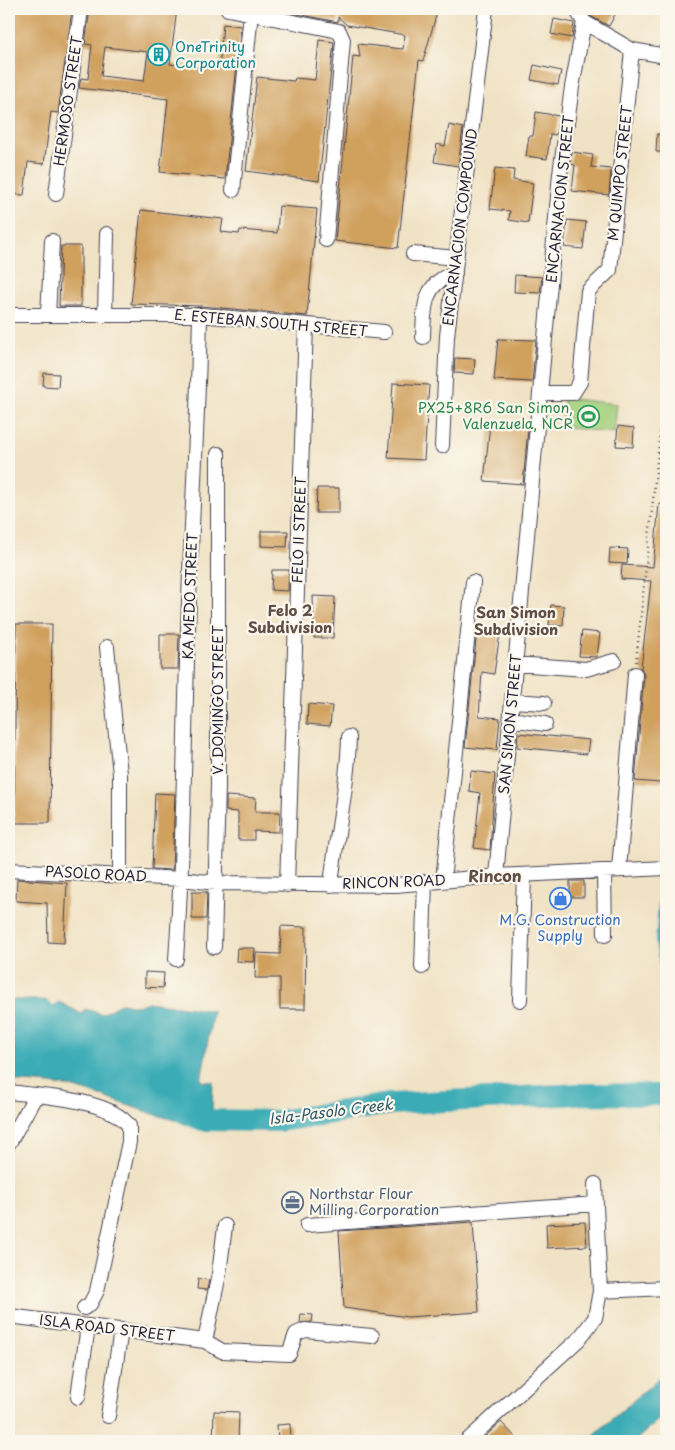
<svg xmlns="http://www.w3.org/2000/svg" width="675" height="1450" font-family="'Playpen Sans',sans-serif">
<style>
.green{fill:#a3cf7b;stroke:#62785b}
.water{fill:#3bacb6;stroke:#2e6778}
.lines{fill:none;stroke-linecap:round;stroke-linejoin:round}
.stream{stroke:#3bacb6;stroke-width:4}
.river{stroke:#3bacb6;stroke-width:22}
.building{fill:#d0a05d;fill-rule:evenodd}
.minor-casing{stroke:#413f50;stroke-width:16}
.path{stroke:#413f50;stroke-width:2.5;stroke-dasharray:1 4;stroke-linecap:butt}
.minor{stroke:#fff;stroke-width:14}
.labels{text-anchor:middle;stroke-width:4.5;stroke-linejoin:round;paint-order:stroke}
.culture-label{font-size:14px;fill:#0d838f;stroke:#fbf7ec;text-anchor:start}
.street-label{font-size:14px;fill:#22223b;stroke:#fbf7ec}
.leisure-label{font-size:14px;fill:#27864d;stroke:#fbf7ec;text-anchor:end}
.shop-label{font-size:14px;fill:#366cbe;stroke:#fbf7ec}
.service-label{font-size:14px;fill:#4e5e75;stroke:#fbf7ec;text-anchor:start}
.neighbourhood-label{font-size:15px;font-weight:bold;fill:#5f4e47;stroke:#fbf7ec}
.water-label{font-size:15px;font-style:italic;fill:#2c596c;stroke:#fbf7ec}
.quarter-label{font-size:16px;font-weight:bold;fill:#5f4e47;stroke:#fbf7ec}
</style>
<rect width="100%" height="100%" fill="#fbf7ec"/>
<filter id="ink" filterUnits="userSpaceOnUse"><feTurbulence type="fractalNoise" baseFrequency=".02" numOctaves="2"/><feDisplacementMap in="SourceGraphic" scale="10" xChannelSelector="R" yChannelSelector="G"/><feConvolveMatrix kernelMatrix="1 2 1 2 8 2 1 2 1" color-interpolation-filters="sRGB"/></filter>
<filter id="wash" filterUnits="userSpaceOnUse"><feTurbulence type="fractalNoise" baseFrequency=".0096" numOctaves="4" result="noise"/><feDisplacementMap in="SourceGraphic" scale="20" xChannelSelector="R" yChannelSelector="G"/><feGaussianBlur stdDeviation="1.12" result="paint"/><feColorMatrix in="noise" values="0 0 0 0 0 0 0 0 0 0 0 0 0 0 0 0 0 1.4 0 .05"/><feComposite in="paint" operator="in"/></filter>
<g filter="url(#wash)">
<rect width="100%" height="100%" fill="#f0e2c5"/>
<path class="green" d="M564,398L617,404L614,433L561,427Z"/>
<path class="water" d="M9,1000H45L53,1006L59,1002L82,1014L85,1009L102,1014L122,1003L137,1006L148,1002L213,1011L201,1081L213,1082L212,1116L214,1120L212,1126C164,1123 123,1101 78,1089C56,1083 31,1083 9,1081Z
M666,1372V1413L635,1441H587Z"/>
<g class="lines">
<path class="stream" d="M662,876L657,943L666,988
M666,1034L661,1095L666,1182"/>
<path class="river" d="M185,1113L203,1120L278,1121L390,1104L580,1094L661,1095"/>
</g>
<g id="blocks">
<path class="building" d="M9,9H72L58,113L51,112L44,164L28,162L24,195L9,194Z
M90,9H177L170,64L219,69L223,24L241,26L225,179L160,172L168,99L79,88L81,78L88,79L92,45L85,44ZM105,47L148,52L144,81L101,76Z
M282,9H438L423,61L419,60L398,248L335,241L353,56L360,57L358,44L403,49L405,35L347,25L338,17V22L282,11Z
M586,9H618L609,26L590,16Z
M554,19L574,23L572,38L551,34Z
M319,40L334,42L319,181L246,171L257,77L294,81L295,78L315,80Z
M534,65L561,71L558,85L531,80Z
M536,112L559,116L556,135L550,134L547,159L526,156L529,136H533Z
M449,125L463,128L458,166L434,162L437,144L445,146Z
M657,134H666V152H656Z
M572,152L593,155L591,167L611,169L609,195L572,191L575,165L570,164Z
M495,168L514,170L513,180L533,183L528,223L509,220L510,211L490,209Z
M279,206L317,209L307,316L201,306L131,304L141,210L223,219L221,232L239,234L240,230L277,233Z
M567,220L586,222L583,249L564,247Z
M61,246H81V306H59Z
M515,275L542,277L540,293L514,292Z
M498,339L536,340L532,382L494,380Z
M455,358L475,359L474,374L454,373Z
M44,373L59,374L58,387L43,386Z
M393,383L429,385L424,460L388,458Z
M490,424L528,428L523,484L484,481Z
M618,426L634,428L633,447L616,446Z
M317,488H339V513H316Z
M659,504H666V733L661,783L635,781L644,675L641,668L651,581L621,579L622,565L653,567Z
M261,531H288L287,547L261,546Z
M610,548L628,549L627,564L609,563Z
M272,570H289L288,591L271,590Z
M313,596L335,597L333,638H314Z
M551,605L564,606L563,626L549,625Z
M16,624H52L50,823H14Z
M477,630L500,633L494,674L482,672L479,716L500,718L497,750L465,747Z
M582,631L600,633L597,657L579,656Z
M160,634H179L178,669H160Z
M308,704L332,706L330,726L307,724Z
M518,733L589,740L587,754L517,747Z
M471,771L495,774L490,850L474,848L480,793L469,791Z
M155,793L175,794L172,870L152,869Z
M226,796L256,798L255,812H280L279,832L254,831V840H238V812L226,811Z
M17,879L67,883L64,943L48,942L47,903L16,901Z
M570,881H584V897H570Z
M192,892H207L206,919H192Z
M281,926L306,927L305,1009H280V978H255L256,953L280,954Z
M237,948H255L254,962L236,961Z
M145,972L164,973L163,988L145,987Z
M473,1222L479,1312L408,1317L344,1308L339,1231Z
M585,1222L587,1246L547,1248L546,1224Z
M198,1279L209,1280L207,1290L197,1289Z
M301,1314L313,1315L312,1322L300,1323Z
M214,1411L239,1412L238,1441H213Z
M501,1422L519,1441H480Z
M290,1424L291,1441H278L277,1425Z"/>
</g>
</g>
<g filter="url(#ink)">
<use href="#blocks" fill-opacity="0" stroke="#413f50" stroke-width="1"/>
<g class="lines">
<defs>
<path id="minor" d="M228,9L339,31L343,40L326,240
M584,22L632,50L666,56
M233,190L251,13
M56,194L81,9
M413,254L457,258
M9,315H200L384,332
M48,315L52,241
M105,315L107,234
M423,337C424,308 423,283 455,273
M542,393H573L580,382L588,291L610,270L632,50
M442,446L447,336L486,9
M107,647L120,774V875
M515,664L586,669L614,661
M512,701L544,703
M510,719L545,724
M9,870L182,879L216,883L396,885L496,876L666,868
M619,870L635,674
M604,871L605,935
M496,876L560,174L572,87L584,22L576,9
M443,881L473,582
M287,885L306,325
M331,885C336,835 348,787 349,737
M214,947L218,785V454
M176,959C184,850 184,741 188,631C191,526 198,420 200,315
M422,967L425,882
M520,1000L524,875
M9,1092C39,1096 111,1099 129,1126V1142L97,1291L90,1304L84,1308
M9,1143L36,1095
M307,1225L596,1204
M600,1291L666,1288
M9,1316L205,1341L222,1351L289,1354L296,1334L305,1330L372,1336
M205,1341L219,1274L225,1226
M78,1397L88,1326
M108,1416L121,1330
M467,1441L579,1339L595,1318L600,1291L595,1184"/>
</defs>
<use href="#minor" class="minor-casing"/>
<path class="path" d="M636,662L666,376"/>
<use href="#minor" class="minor"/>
</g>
</g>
<defs>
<symbol id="building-ring" viewBox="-11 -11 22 22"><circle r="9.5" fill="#fbf7ec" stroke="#0f9aa8" stroke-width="1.5"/><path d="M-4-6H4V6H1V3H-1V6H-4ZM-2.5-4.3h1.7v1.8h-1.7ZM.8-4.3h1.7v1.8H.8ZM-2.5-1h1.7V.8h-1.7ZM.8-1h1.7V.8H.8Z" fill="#0f9aa8"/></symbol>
<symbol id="stadium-ring" viewBox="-11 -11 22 22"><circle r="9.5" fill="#fbf7ec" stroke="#2e9e5b" stroke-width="1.5"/><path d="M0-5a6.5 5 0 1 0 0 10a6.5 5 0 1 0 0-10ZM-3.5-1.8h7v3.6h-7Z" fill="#2e9e5b"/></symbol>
<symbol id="shop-ring" viewBox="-11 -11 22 22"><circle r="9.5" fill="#fbf7ec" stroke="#3f7fe0" stroke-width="1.5"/><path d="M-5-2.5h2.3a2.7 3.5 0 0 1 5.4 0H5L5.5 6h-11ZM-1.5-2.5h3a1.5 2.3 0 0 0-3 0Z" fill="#3f7fe0"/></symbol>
<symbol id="office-ring" viewBox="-11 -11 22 22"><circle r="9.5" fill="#fbf7ec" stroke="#5c6f8a" stroke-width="1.5"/><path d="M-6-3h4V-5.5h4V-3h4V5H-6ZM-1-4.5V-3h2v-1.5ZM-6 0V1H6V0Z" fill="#5c6f8a"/></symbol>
</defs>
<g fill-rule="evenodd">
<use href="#building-ring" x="146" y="42" width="25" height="25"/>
<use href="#stadium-ring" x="576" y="404" width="25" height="25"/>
<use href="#shop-ring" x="548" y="886" width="25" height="25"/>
<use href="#office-ring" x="280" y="1190" width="25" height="25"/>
</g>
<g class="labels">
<g class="culture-label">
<text x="175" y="52">OneTrinity<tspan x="175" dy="16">Corporation</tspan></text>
</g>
<g class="street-label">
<text transform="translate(68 101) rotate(-82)" y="5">HERMOSO STREET</text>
<text transform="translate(620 173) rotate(-84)" y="5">M QUIMPO STREET</text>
<text transform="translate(560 199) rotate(-84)" y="5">ENCARNACION STREET</text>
<text transform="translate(460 227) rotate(-83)" y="5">ENCARNACION COMPOUND</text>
<text transform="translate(271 323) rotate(5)" y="5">E. ESTEBAN SOUTH STREET</text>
<text transform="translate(299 530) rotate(-88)" y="5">FELO II STREET</text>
<text transform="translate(190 596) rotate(-88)" y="5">KA MEDO STREET</text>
<text transform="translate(218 700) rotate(-90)" y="5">V. DOMINGO STREET</text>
<text transform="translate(510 724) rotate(-85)" y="5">SAN SIMON STREET</text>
<text transform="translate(96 874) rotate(3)" y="5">PASOLO ROAD</text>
<text transform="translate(394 882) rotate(-2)" y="5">RINCON ROAD</text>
<text transform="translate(107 1328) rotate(7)" y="5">ISLA ROAD STREET</text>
</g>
<g class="leisure-label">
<text x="573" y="413">PX25+8R6 San Simon,<tspan x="573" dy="16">Valenzuela, NCR</tspan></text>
</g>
<g class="shop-label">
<text x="560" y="925">M.G. Construction<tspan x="560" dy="16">Supply</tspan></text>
</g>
<g class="service-label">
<text x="309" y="1199">Northstar Flour<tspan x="309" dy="16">Milling Corporation</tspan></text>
</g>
<g class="neighbourhood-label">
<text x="290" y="616">Felo 2<tspan x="290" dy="17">Subdivision</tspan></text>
<text x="516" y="618">San Simon<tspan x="516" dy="17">Subdivision</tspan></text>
</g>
<g class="water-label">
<text transform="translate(331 1112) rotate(-7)" y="5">Isla-Pasolo Creek</text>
</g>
<g class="quarter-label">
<text x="495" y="882">Rincon</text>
</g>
</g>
<rect width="675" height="1450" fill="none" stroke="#fbf7ec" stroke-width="30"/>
</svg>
